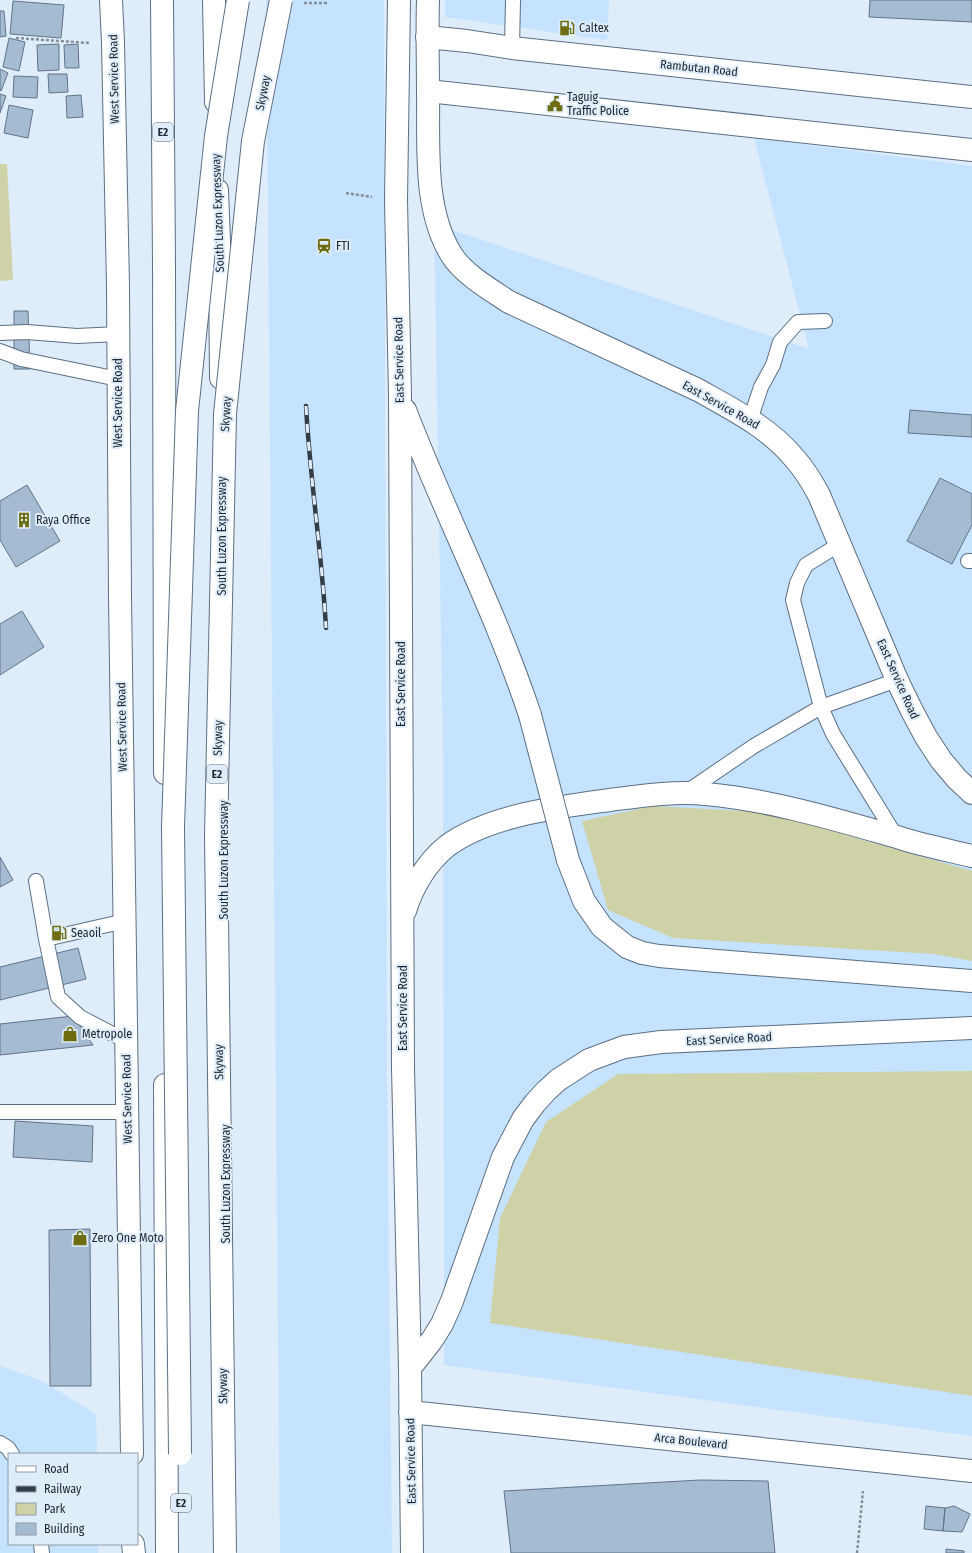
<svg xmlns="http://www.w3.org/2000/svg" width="972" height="1553" font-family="'Fira Sans Condensed',sans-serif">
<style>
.built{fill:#c5e2fe}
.green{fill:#cfd2a6}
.building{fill:#a4bbd1;stroke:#607589}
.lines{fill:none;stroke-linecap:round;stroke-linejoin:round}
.service-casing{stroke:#5b6f83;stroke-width:16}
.minor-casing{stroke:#5b6f83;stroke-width:24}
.tertiary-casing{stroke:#5b6f83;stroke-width:24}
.secondary-casing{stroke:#5b6f83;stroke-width:24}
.motorway-casing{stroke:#5b6f83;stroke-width:24}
.path{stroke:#848f9a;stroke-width:2.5;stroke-dasharray:3 2;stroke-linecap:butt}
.service{stroke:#fff;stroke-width:14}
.minor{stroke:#fff;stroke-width:22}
.tertiary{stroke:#fff;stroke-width:22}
.secondary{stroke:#fff;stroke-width:22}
.motorway{stroke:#fff;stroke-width:22}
.rail-casing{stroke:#343c46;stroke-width:4.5}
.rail{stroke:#dfedfa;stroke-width:3;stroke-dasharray:9;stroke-linecap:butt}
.secondary-bridge-casing{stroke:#5b6f83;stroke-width:24;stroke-linecap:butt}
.motorway-bridge-casing{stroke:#5b6f83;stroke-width:24;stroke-linecap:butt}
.secondary-bridge{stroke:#fff;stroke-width:22}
.motorway-bridge{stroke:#fff;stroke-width:22}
.labels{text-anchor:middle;stroke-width:4;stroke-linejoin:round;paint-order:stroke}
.shield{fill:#dfedfa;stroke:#57616b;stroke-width:1}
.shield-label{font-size:11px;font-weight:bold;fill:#1d252e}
.poi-label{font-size:12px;fill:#1d252e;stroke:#dfedfa;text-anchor:start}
.street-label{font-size:12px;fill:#1d252e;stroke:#dfedfa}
</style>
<rect width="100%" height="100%" fill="#dfedfa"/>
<path class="built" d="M266,0H384L387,1066L392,1553H280Z
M445,0H609L607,40L445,17Z
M754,138L972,166V1436L444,1365L443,754L434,224L809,349Z
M0,1366L40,1380L96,1414L97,1454H9V1544H98V1553H0Z"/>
<path class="green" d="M0,164H7L13,280L0,281Z
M653,806L766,812L972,871V961L934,954L673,938L608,910L582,821Z
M972,1071V1396L490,1323L500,1218L546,1122L618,1074Z"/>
<path class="building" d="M870,0H972V22L869,17Z
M13,1L64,5L61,38L10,34Z
M0,11H4L6,36L0,37Z
M9,38L25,42L19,71L3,67Z
M59,44V70L38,71L37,45Z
M78,44L79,68H65L64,45Z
M0,69L8,73L1,91L0,90Z
M48,74H67L68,92L49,93Z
M14,76L38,77L37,98L13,97Z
M0,94L6,96L0,113Z
M81,95L83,117L67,118L66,96Z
M9,105L33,110L28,138L4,133Z
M14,311H28L30,369H14Z
M910,410L972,415V437L908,433Z
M940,478L972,494V525L952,564L907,541Z
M27,485L60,541L16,567L0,540V501Z
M22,611L44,647L0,675V624Z
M0,857L13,880L0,887Z
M78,948L86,979L0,1000V967Z
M73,1016L93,1045L0,1055V1024Z
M15,1121L93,1126L92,1162L13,1157Z
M90,1229L91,1386H50L49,1230Z
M700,1480L768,1481L775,1553H511L504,1491Z
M926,1506L945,1508L943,1531L924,1529Z
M954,1506L970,1514L962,1532L943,1531L945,1508Z
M946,1549L964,1551V1553H946Z"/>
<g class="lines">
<defs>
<path id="service" d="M512,48L513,0
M0,333L27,332L77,336L118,334
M0,351L21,359L118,379
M750,420L761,387L773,365L780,342L798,322L825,321
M840,544L806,565L797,583L793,600L821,707L833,734L897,838
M968,561H972
M685,793L754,746L821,707L897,680
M36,881L46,939L58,997L80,1017L126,1041
M46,939L125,921
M0,1112H127
M0,1443L8,1448L12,1454
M41,1544L42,1553"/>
<path id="minor" d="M428,91L972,150"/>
<path id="tertiary" d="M427,37L467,41L512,48L972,97"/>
<path id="secondary" d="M111,0L113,43L118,287L120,596L132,1454
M399,0L396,200L400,395L403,1068L410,1368L412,1553
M428,0C427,31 428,63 428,94C429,145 423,208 451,254C462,273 491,290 509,302L698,390C732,409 770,428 795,459C805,470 812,482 819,495L897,680L912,711L926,737L941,760L957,779L972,793
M405,410C444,512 495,610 530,715
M568,860L584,901L602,927L627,947L642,953L659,956L717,961L972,981
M405,911C412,887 427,862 447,846C489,815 559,807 610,800C641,796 674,791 706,794C771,800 834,819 897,837C921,845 947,850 972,856
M410,1368L432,1340L442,1324L452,1301L503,1157L523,1119L535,1103L546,1091L558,1080L589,1060L624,1047L661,1042L972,1028
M410,1412L972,1471
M133,1544L134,1553"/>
<path id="motorway" d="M162,0L164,264L165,773
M214,0L216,102
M217,190L220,267L221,378
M165,1085L167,1553"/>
</defs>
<use href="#service" class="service-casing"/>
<use href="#minor" class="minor-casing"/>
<use href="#tertiary" class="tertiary-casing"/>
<use href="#secondary" class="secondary-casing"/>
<use href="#motorway" class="motorway-casing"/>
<path class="path" d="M304,3H328
M16,38L89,43
M346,193L372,197
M857,1553L863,1491"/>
<use href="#service" class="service"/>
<use href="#minor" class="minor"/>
<use href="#tertiary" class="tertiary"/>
<use href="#secondary" class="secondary"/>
<use href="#motorway" class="motorway"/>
<defs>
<path id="rail" d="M306,406C310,480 322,554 326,628"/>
</defs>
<use href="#rail" class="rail-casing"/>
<use href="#rail" class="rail"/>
<defs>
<path id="secondary-bridge" d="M530,715L568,860"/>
<path id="motorway-bridge" d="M180,1454L173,827L187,411L216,136L238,0
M225,1553L216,836L225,414L253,141L281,0"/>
</defs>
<use href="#secondary-bridge" class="secondary-bridge-casing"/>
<use href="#motorway-bridge" class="motorway-bridge-casing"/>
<use href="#secondary-bridge" class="secondary-bridge"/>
<use href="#motorway-bridge" class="motorway-bridge"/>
</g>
<defs>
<symbol id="fuel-bare" viewBox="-9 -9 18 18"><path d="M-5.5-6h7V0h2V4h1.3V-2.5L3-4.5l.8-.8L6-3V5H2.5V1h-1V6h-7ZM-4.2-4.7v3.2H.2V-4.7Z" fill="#6d6d0f" stroke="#dfedfa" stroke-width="2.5" paint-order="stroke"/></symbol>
<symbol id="civic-bare" viewBox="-9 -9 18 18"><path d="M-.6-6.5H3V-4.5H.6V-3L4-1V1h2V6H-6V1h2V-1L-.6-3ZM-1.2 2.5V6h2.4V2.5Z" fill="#6d6d0f" stroke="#dfedfa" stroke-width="2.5" paint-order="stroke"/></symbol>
<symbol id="station-bare" viewBox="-9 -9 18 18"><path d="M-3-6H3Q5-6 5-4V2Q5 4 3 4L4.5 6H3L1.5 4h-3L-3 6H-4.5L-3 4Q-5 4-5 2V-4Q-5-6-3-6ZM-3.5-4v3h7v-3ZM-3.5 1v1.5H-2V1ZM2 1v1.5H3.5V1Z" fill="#6d6d0f" stroke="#dfedfa" stroke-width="2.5" paint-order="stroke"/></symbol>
<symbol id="building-bare" viewBox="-9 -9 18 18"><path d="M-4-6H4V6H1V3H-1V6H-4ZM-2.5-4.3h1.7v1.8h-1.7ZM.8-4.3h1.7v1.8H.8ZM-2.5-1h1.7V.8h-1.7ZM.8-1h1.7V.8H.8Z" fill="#6d6d0f" stroke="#dfedfa" stroke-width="2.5" paint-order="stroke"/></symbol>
<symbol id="shop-bare" viewBox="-9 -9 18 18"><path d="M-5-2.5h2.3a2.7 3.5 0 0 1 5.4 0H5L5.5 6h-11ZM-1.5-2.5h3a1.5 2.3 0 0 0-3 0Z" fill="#6d6d0f" stroke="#dfedfa" stroke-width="2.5" paint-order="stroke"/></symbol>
</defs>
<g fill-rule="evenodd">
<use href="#fuel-bare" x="556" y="17" width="22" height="22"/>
<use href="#civic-bare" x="544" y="93" width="22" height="22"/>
<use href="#station-bare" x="313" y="235" width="22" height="22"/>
<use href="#building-bare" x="13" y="509" width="22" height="22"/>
<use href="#fuel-bare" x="48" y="922" width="22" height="22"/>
<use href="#shop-bare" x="59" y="1023" width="22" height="22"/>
<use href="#shop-bare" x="69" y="1227" width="22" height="22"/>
</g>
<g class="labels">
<g class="shield">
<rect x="153" y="123" width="20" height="18" rx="3"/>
<rect x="207" y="765" width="20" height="18" rx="3"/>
<rect x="171" y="1494" width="20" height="18" rx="3"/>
</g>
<g class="shield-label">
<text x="163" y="136">E2</text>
<text x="217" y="778">E2</text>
<text x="181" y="1507">E2</text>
</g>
<g class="poi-label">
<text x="579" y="32">Caltex</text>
<text x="567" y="101">Taguig<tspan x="567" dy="14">Traffic Police</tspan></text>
<text x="336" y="250">FTI</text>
<text x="36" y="524">Raya Office</text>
<text x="71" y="937">Seaoil</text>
<text x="82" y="1038">Metropole</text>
<text x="92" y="1242">Zero One Moto</text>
</g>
<g class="street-label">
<text transform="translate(699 68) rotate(6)" y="4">Rambutan Road</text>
<text transform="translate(114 79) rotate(-91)" y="4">West Service Road</text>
<text transform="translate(263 93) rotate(-79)" y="4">Skyway</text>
<text transform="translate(218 213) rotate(-92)" y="4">South Luzon Expressway</text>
<text transform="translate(399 360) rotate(-91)" y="4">East Service Road</text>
<text transform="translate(118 403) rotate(-90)" y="4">West Service Road</text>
<text transform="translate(721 405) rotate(29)" y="4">East Service Road</text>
<text transform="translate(226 414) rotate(-87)" y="4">Skyway</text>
<text transform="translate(222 536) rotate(-90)" y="4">South Luzon Expressway</text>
<text transform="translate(898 679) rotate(66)" y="4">East Service Road</text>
<text transform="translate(401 684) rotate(-90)" y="4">East Service Road</text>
<text transform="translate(122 727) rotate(-91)" y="4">West Service Road</text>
<text transform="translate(218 738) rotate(-89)" y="4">Skyway</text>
<text transform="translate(224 860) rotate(-90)" y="4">South Luzon Expressway</text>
<text transform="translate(403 1008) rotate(-90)" y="4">East Service Road</text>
<text transform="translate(729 1039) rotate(-3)" y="4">East Service Road</text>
<text transform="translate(219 1062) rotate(-91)" y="4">Skyway</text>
<text transform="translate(127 1099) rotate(-91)" y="4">West Service Road</text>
<text transform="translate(226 1184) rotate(-90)" y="4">South Luzon Expressway</text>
<text transform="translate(223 1386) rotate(-91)" y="4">Skyway</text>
<text transform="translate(691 1441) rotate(6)" y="4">Arca Boulevard</text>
<text transform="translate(411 1461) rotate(-91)" y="4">East Service Road</text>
</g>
</g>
<rect x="8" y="1453" width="130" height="92" fill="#dfedfa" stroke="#919da8"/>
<rect x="16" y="1466" width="20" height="6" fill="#ffffff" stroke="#919da8"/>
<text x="44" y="1473" font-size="12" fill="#1d252e">Road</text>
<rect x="16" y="1486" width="20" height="6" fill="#343c46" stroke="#919da8"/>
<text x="44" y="1493" font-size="12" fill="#1d252e">Railway</text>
<rect x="16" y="1503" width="20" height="12" fill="#cfd2a6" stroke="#919da8"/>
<text x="44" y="1513" font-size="12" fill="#1d252e">Park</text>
<rect x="16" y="1523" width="20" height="12" fill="#a4bbd1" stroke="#919da8"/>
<text x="44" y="1533" font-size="12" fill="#1d252e">Building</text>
</svg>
